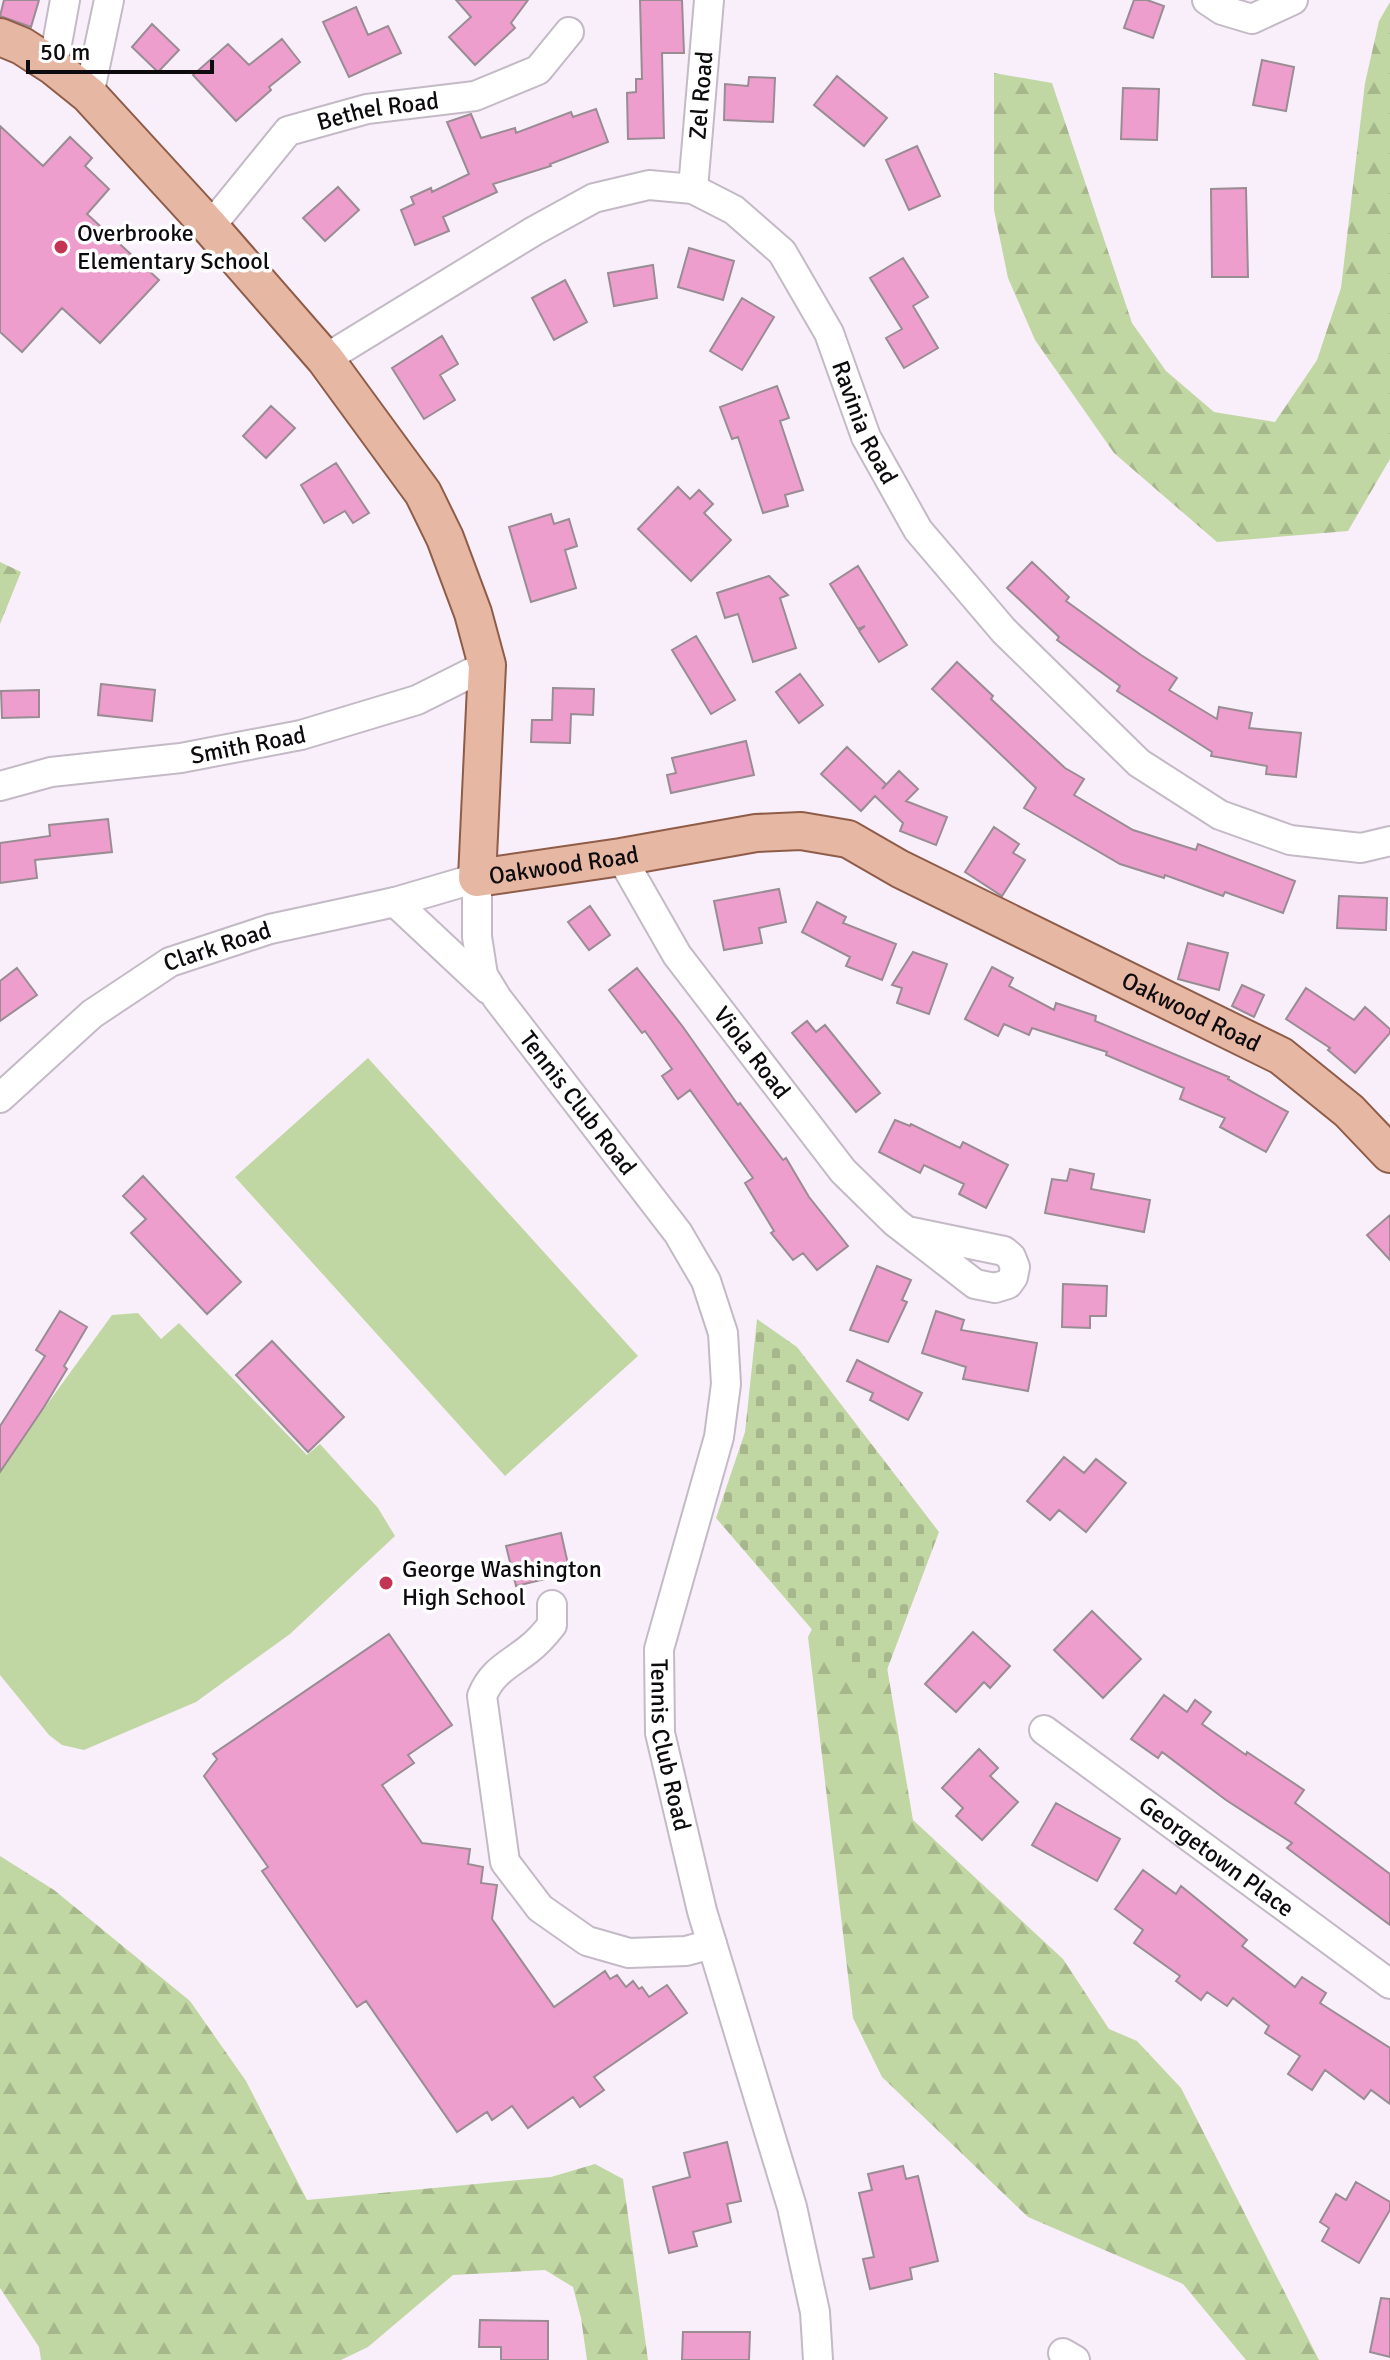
<svg xmlns="http://www.w3.org/2000/svg" width="1390" height="2360" font-family="Signika,sans-serif">
<style>
.green{fill:#c1d7a3}
.forest{fill:url(#forest-firs)}
.cemetery{fill:url(#cemetery-stones)}
.building{fill:#ee9ecd;stroke:#998c93;stroke-width:2}
.lines{fill:none;stroke-linecap:round;stroke-linejoin:round}
.minor-casing{stroke:#c3bac6;stroke-width:32}
.major-casing{stroke:#8f5c48;stroke-width:40}
.minor{stroke:#fff;stroke-width:28}
.major{stroke:#e6b7a3;stroke-width:36}
.poi-dot{fill:#c43454;stroke:#fff;stroke-width:3}
.labels{text-anchor:middle;stroke-width:7;stroke-linejoin:round;paint-order:stroke}
.street-label{font-size:24px;fill:#0e0b0f;stroke:#fff}
.poi-label{font-size:24px;fill:#0e0b0f;stroke:#fff;text-anchor:start}
</style>
<defs>
<pattern id="forest-firs" width="22" height="20" patternUnits="userSpaceOnUse" patternTransform="scale(2)"><rect width="22" height="20" fill="#c1d7a3"/><path d="M5 1l3.5 6h-7zM16 11l3.5 6h-7z" fill="#a5b78b"/></pattern>
<pattern id="cemetery-stones" width="16" height="16" patternUnits="userSpaceOnUse" patternTransform="scale(2)"><rect width="16" height="16" fill="#c1d7a3"/><path d="M2 7V4a2 2 0 0 1 4 0v3zM10 15v-3a2 2 0 0 1 4 0v3z" fill="#a5b78b"/></pattern>
</defs>
<rect width="100%" height="100%" fill="#f8effb"/>
<path class="green" d="M368,1058L638,1356L505,1476L235,1177Z
M138,1313L161,1339L179,1323L307,1455L320,1444L378,1508L395,1536L290,1634L196,1702L84,1750L62,1745L49,1735L0,1675V1469L112,1315Z"/>
<path class="forest" d="M1390,2V459L1348,531L1217,542L1114,453L1035,340L1008,278L994,210V73L1052,83L1132,323L1166,371L1214,412L1275,422L1317,360L1341,288L1365,83L1379,21Z
M0,562L21,572L0,624Z
M822,1609H877L913,1820L1063,1959L1109,2029L1137,2041L1181,2088L1319,2360H1246L1183,2284L1028,2217L882,2077L853,2018L808,1637Z
M0,1856L54,1890L190,2001L246,2081L307,2200L551,2177L595,2164L623,2179L648,2360H587L581,2318L573,2287L545,2270L453,2275L368,2347L341,2360H41L39,2347L0,2288Z"/>
<path class="cemetery" d="M757,1319L797,1347L939,1532L876,1699L828,1648L716,1518L745,1432Z"/>
<path class="building" d="M4,0H39L31,27L0,16Z
M456,0H528L511,23L515,28L475,65L449,37L471,17Z
M640,0H682L684,53H662L664,138L628,139L627,93L636,92V79H642Z
M1134,0H1147L1164,6L1153,38L1124,28Z
M356,7L368,35L388,26L401,53L349,77L323,22Z
M152,24L179,50L158,72L132,47Z
M282,39L300,62L269,87L271,90L236,121L193,75L228,44L249,65Z
M1262,60L1294,67L1286,111L1253,105Z
M837,76L887,118L864,146L814,105Z
M749,77L775,78L773,122L724,120L725,84L748,86Z
M1123,88L1159,89L1157,140L1121,139Z
M596,109L608,142L550,164L551,166L493,184L497,192L443,217L449,231L415,245L401,210L414,204L411,197L431,188L432,192L469,174L447,122L471,114L481,138L515,128L516,133L571,112L573,117Z
M0,126L43,166L70,137L92,158L85,166L109,189L87,214L159,280L100,343L62,308L22,352L0,332Z
M917,146L940,196L909,210L886,160Z
M338,187L359,210L325,241L303,218Z
M1246,188L1248,277H1212L1211,189Z
M689,248L734,261L723,300L678,287Z
M903,258L928,297L913,306L938,348L904,368L886,338L902,329L870,278Z
M653,265L657,298L614,306L608,273Z
M565,280L587,322L554,340L532,298Z
M742,298L774,317L742,370L710,351Z
M442,336L458,364L440,375L455,400L424,419L392,368Z
M777,386L789,418L780,421L803,490L785,495L788,506L763,513L738,437L732,439L720,407Z
M271,406L295,428L266,458L243,436Z
M336,463L369,513L353,523L345,511L324,523L301,485Z
M678,487L690,499L699,490L713,504L704,513L731,540L691,581L638,529Z
M551,514L554,524L569,519L577,546L565,550L576,588L531,602L509,527Z
M1032,562L1069,597L1066,601L1141,655L1177,678L1169,690L1217,719L1219,707L1252,713L1249,728L1301,733L1296,777L1266,774L1267,766L1211,756L1212,752L1117,691L1120,686L1057,640L1059,637L1007,588Z
M858,566L907,645L879,662L859,631L865,626L858,629L830,584Z
M769,576L788,595L780,598L796,648L753,662L738,614L725,618L717,593Z
M696,636L735,700L711,714L672,650Z
M957,662L993,696L991,699L1065,768L1084,779L1074,795L1133,830L1196,850L1198,844L1295,881L1283,913L1225,892L1223,896L1165,875L1164,878L1120,864L1024,808L1036,788L932,689Z
M800,674L823,705L799,723L776,692Z
M101,684L155,690L152,721L98,715Z
M553,688L594,689L593,715L571,714L570,743L531,742L532,720H552Z
M39,690V717L2,718L1,691Z
M746,741L754,775L671,793L667,775L676,773L672,758Z
M847,747L886,784L882,789L899,771L918,789L906,801L947,817L936,845L900,831L903,823L875,796L861,811L821,774Z
M108,819L112,852L35,860L37,878L0,883V843L50,836L49,825Z
M994,827L1019,844L1013,853L1025,860L1002,896L965,872Z
M779,889L786,922L759,928L762,943L724,950L714,901Z
M1339,896L1387,898L1386,930L1337,928Z
M817,902L846,917L843,923L896,944L882,980L846,966L850,957L802,932Z
M590,906L610,935L589,950L568,922Z
M1188,943L1228,953L1219,990L1178,979Z
M913,952L947,964L929,1014L897,1003L902,988L892,985Z
M992,967L1013,978L1009,986L1054,1010L1056,1003L1096,1016L1095,1021L1229,1077L1228,1079L1288,1112L1266,1152L1220,1127L1225,1118L1180,1099L1184,1088L1106,1055L1107,1052L1032,1028L1029,1035L1004,1024L998,1036L965,1019Z
M17,968L37,995L0,1021V981Z
M637,968L683,1027L738,1105L740,1103L783,1160L786,1158L809,1197L848,1246L817,1270L803,1253L793,1260L771,1233L774,1231L745,1183L753,1178L690,1090L678,1099L662,1076L672,1069L645,1031L642,1033L609,990Z
M1242,985L1264,995L1254,1017L1232,1006Z
M1306,988L1354,1020L1365,1007L1390,1029V1033L1355,1073L1328,1050L1330,1048L1286,1019Z
M807,1021L816,1032L825,1025L880,1093L856,1112L792,1033Z
M895,1120L910,1126L911,1124L960,1148L963,1142L1008,1165L986,1208L959,1194L964,1184L924,1165L920,1173L879,1152Z
M1070,1169L1094,1174L1091,1189L1150,1200L1144,1232L1045,1213L1052,1179L1067,1181Z
M143,1176L241,1282L207,1314L131,1233L146,1219L123,1196Z
M1390,1215V1260L1367,1235Z
M877,1266L911,1280L902,1300L907,1302L888,1342L850,1330Z
M1063,1284L1107,1286L1106,1316H1090V1328L1062,1327Z
M60,1311L87,1327L64,1366L67,1369L44,1407L0,1472V1426L45,1356L36,1350Z
M936,1311L964,1320L961,1330L1037,1343L1028,1391L963,1379L966,1367L922,1353Z
M272,1341L344,1417L308,1452L236,1375Z
M857,1360L922,1393L908,1420L870,1400L873,1393L847,1381Z
M1064,1457L1084,1473L1096,1459L1126,1483L1086,1532L1059,1510L1050,1520L1027,1501Z
M561,1533L570,1573L516,1586L506,1546Z
M1092,1611L1141,1659L1103,1698L1054,1650Z
M973,1632L1010,1666L990,1688L984,1682L956,1712L925,1684Z
M389,1634L452,1725L408,1755L414,1763L382,1785L422,1843L470,1849L468,1864L483,1867L481,1883L497,1885L492,1919L554,2007L605,1971L610,1979L617,1975L626,1987L633,1981L639,1989L642,1987L649,1997L667,1985L687,2013L594,2077L604,2090L580,2107L573,2097L528,2128L512,2106L492,2120L487,2112L457,2132L366,2001L357,2007L262,1871L268,1867L204,1776L217,1759L213,1754Z
M1164,1695L1187,1712L1195,1700L1211,1712L1202,1724L1246,1755L1247,1752L1304,1790L1295,1803L1390,1874V1925L1287,1848L1292,1843L1226,1800L1162,1752L1158,1758L1131,1739Z
M979,1749L998,1768L990,1776L1018,1802L982,1840L956,1816L963,1808L942,1788Z
M1056,1803L1120,1839L1097,1881L1032,1845Z
M1143,1870L1176,1894L1181,1886L1247,1940L1242,1946L1295,1987L1302,1977L1326,1993L1320,2003L1390,2048V2104L1371,2090L1364,2099L1325,2070L1312,2090L1288,2074L1300,2056L1265,2033L1269,2026L1233,1998L1227,2006L1207,1992L1201,2000L1176,1981L1180,1976L1134,1943L1143,1930L1115,1909Z
M727,2142L741,2201L727,2204L731,2222L693,2232L697,2246L669,2253L653,2187L690,2177L684,2153Z
M903,2166L906,2179L918,2176L938,2261L910,2268L912,2279L870,2289L863,2259L874,2257L859,2193L872,2190L868,2174Z
M1356,2182L1390,2202V2210L1359,2263L1322,2241L1329,2228L1320,2222L1336,2194L1346,2200Z
M1381,2298L1390,2299V2357L1370,2352Z
M480,2320L548,2321V2360H501V2347H479Z
M683,2332H750L749,2360H682Z"/>
<g class="lines">
<defs>
<g id="minor">
<path d="M1207,0L1222,10L1252,19L1293,0"/>
<path d="M53,66L65,0"/>
<path d="M89,95L109,0"/>
<path id="s1" d="M693,189L709,0"/>
<path id="s2" d="M210,227L288,131L367,109L475,96L538,70L569,32"/>
<path id="s3" d="M325,359L534,231L594,198L649,185L693,189L734,210L782,252L829,333L866,437L918,530L1004,631L1139,763L1220,815L1290,840L1361,848L1390,841"/>
<path id="s4" d="M0,786L51,772L181,758L301,735L417,700L487,665"/>
<path id="s5" d="M621,857L677,955L843,1171L895,1222L975,1284L995,1288L1008,1284L1013,1277L1015,1267L1011,1257L1004,1251L907,1231"/>
<path d="M395,902L488,989"/>
<path id="s6" d="M0,1098L92,1014L170,962L270,929L395,902L477,878V937L483,975L497,998L678,1233L706,1281L723,1333L726,1384L719,1437L659,1649L660,1733L702,1911L792,2207L815,2312L818,2360"/>
<path d="M552,1605V1625C545,1634 538,1642 529,1649C509,1665 492,1671 482,1696L505,1862L540,1908L587,1941L629,1953L686,1951L712,1944"/>
<path id="s7" d="M1044,1730L1390,1984"/>
<path d="M1063,2353L1075,2360"/>
</g>
<g id="major">
<path id="s8" d="M0,37L22,46L53,66L89,95L210,227L325,359L423,493L445,538L473,613L487,665L477,878L621,857L756,833L801,831L848,839L900,869L1281,1056L1349,1111L1390,1154"/>
</g>
</defs>
<use href="#minor" class="minor-casing"/>
<use href="#major" class="major-casing"/>
<use href="#minor" class="minor"/>
<use href="#major" class="major"/>
</g>
<g class="poi-dot">
<circle cx="61" cy="247" r="8"/>
<circle cx="386" cy="1583" r="8"/>
</g>
<g class="labels">
<g class="street-label">
<text dy="8" stroke="none"><textPath href="#s1" startOffset="94">Zel Road</textPath></text>
<text dy="8" stroke="none"><textPath href="#s2" startOffset="216">Bethel Road</textPath></text>
<text dy="8" stroke="none"><textPath href="#s3" startOffset="714">Ravinia Road</textPath></text>
<text dy="8" stroke="none"><textPath href="#s4" startOffset="252">Smith Road</textPath></text>
<text dy="8" stroke="none"><textPath href="#s8" startOffset="1112">Oakwood Road</textPath></text>
<text dy="8" stroke="none"><textPath href="#s6" startOffset="268">Clark Road</textPath></text>
<text dy="8" stroke="none"><textPath href="#s8" startOffset="1784">Oakwood Road</textPath></text>
<text dy="8" stroke="none"><textPath href="#s5" startOffset="236">Viola Road</textPath></text>
<text dy="8" stroke="none"><textPath href="#s6" startOffset="794">Tennis Club Road</textPath></text>
<text dy="8" stroke="none"><textPath href="#s6" startOffset="1490">Tennis Club Road</textPath></text>
<text dy="8" stroke="none"><textPath href="#s7" startOffset="214">Georgetown Place</textPath></text>
</g>
<g class="poi-label">
<text x="77" y="241">Overbrooke<tspan x="77" dy="28">Elementary School</tspan></text>
<text x="402" y="1577">George Washington<tspan x="402" dy="28">High School</tspan></text>
</g>
</g>
<path d="M28 60v12h184v-12" fill="none" stroke="#0e0b0f" stroke-width="4"/>
<text x="40" y="60" font-size="24" fill="#0e0b0f" stroke="#ffffff" stroke-width="6" paint-order="stroke">50 m</text>
</svg>
